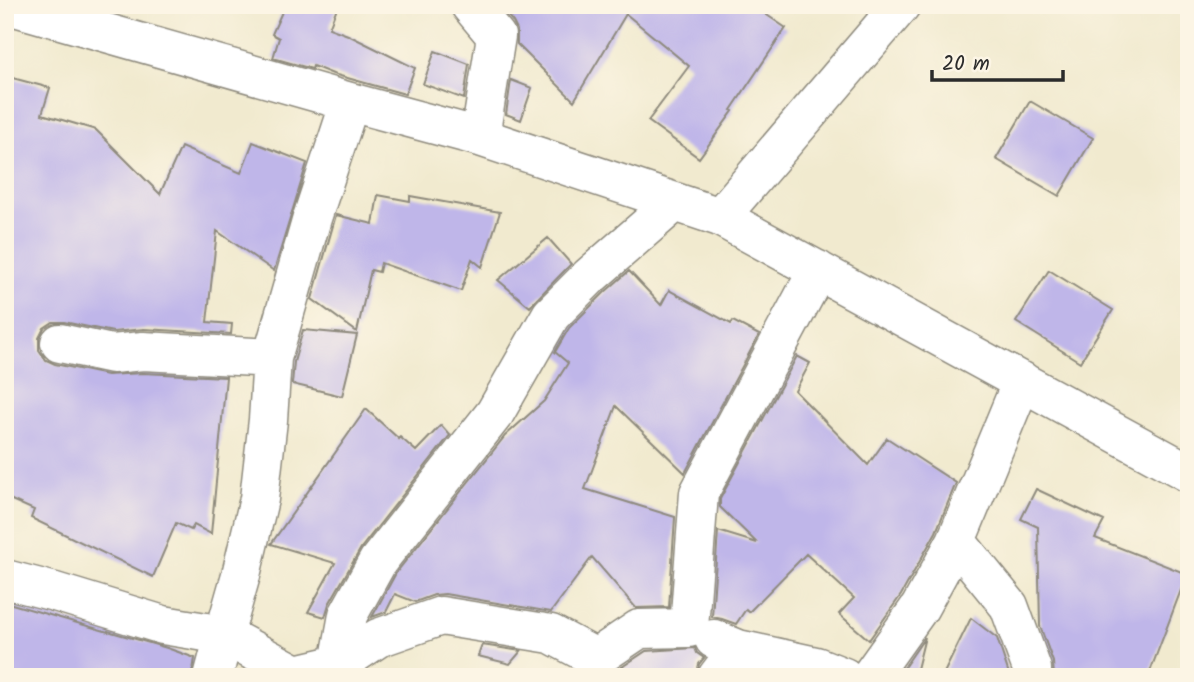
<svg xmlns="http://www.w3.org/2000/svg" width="1194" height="682" font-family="Kalam,sans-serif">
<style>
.building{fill:#bfb6e9}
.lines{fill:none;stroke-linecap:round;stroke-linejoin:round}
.minor-casing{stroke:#8e8a7d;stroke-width:41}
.minor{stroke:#fff;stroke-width:38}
</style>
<rect width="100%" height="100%" fill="#fcf5e5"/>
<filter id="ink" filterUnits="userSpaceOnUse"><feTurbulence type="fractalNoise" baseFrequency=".0143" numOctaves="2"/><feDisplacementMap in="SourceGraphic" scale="14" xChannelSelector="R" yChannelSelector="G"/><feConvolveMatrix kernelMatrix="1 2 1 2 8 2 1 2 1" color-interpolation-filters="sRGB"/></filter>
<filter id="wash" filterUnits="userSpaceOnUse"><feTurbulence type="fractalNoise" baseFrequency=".00686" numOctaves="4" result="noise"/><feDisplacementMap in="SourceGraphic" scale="28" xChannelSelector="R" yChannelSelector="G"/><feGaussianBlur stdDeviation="1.57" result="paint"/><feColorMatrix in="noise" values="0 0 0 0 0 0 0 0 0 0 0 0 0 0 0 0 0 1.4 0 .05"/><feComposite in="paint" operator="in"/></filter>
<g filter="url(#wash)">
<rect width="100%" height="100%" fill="#f1eacf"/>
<g id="blocks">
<path class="building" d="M285,5H338L329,28L348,35L415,68L405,94L333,74L313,66L312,69L273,58L279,38L272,34Z
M499,5H752L786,28L731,110L733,111L699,158L648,121L689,66L626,14L574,101L517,44V30L513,22Z
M435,51L469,64L464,99L423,84Z
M5,76L50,88L42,114L96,130L160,194L181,147L241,173L253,142L307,163L274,271L217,231L207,322L232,324L231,334L144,329L113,332L64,322H53L44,328L39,338V350L46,360L55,364L107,375L143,373L226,377L211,534L194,525L191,530L176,523L153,577L31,518L34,510L5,497Z
M511,80L532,88L521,120L506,114Z
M1030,101L1093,138L1059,196L996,159Z
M378,195L410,201V196L500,212L482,267L472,259L461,291L381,263L379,272L371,270L357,332L312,299L336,215L373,224Z
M548,238L571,264L536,300L530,307L498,280Z
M1049,270L1113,310L1080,362L1016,322Z
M629,271L661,305L669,290L731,324L733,321L759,335L685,473L616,406L585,489L675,517L669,607L636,608L592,557L551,612L445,594L434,595L415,602L395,594L386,612L372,617L396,573L505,436L544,401L568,363L555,352L569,328L605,292Z
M303,330L357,335L342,396L292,384L294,362Z
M797,356L810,363L795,391L868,465L887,438L956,483L936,532L901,595L869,640L839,614L854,598L806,554L749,612L746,609L736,624L722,619L712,617L718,531L757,543L720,507V499Z
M366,409L399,439L400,437L416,451L441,425L450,435L361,548L329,604L325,617L308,612L335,563L271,544Z
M1036,489L1104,521L1095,538L1187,574L1148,677H1054L1053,662L1040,626L1038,527L1021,519Z
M5,602L108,632V631L167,648L195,658L192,677H5Z
M971,618L997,638L1010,677H942Z
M925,637L915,677H912L903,669Z
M482,645L521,651L510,664L478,656Z
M695,648L697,653L704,658L699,664L696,677H607L646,651Z"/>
</g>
</g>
<g filter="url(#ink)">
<use href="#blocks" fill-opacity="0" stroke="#8e8a7d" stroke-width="2"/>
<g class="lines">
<defs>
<path id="minor" d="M8,5L350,102L480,137L720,217L1189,473
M470,5L496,36L480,137
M720,217L901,5
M60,343L112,354L143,351L272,358
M956,541L1009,606L1032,669V677
M5,579L55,592L163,625L224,635L241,575L259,499L268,420L272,358L312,218L350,102
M714,639L738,649L717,677
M738,649L816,666L844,677
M339,664L348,615L378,561L495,413L551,315L590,276L675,202
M213,677L224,635L296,674L339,664L378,638L441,616L551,634L596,658L639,629L689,628L699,493L818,270
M870,677L920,607L956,541L1022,381"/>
</defs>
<use href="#minor" class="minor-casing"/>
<use href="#minor" class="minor"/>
</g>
</g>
<rect width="1194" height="682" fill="none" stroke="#fcf5e5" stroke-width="28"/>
<path d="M932 70v10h131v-10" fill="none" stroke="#2b2b2b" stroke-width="3.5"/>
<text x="942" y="70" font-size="21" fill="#2b2b2b" stroke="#fcf5e5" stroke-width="5" paint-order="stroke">20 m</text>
</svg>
